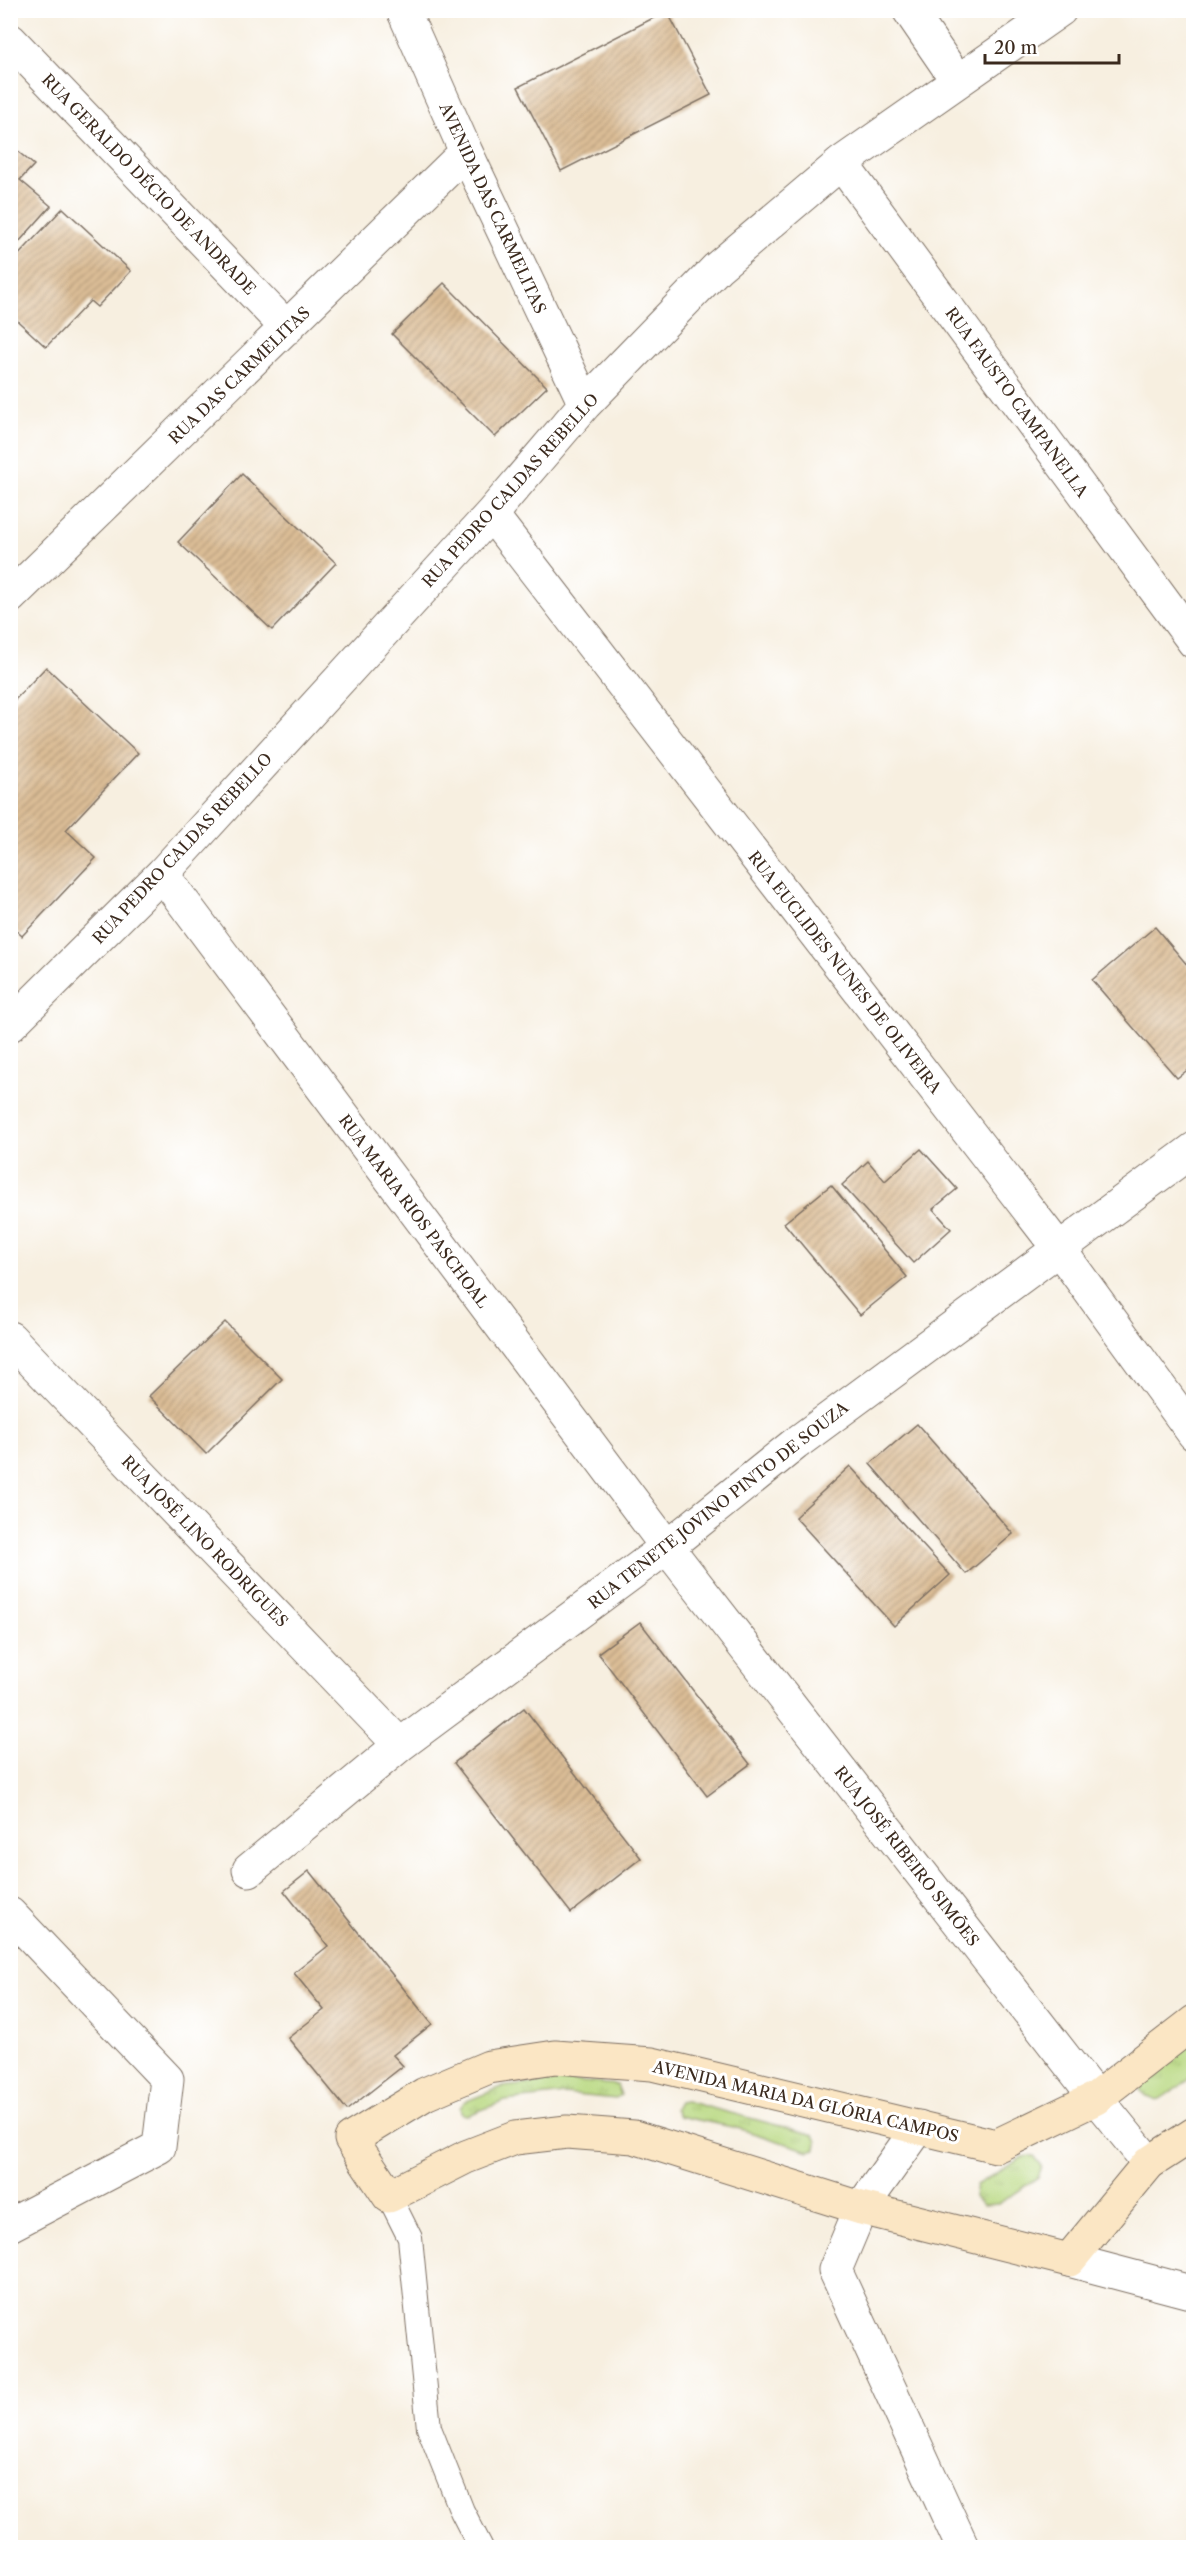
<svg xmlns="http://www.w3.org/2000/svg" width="1204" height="2558" font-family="'Libre Caslon Text',serif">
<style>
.park{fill:url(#park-tufts);stroke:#7a814f;stroke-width:1.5}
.building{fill:url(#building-hatch)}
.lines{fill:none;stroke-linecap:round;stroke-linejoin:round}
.lane-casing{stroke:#7d6f62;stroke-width:26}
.street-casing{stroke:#7d6f62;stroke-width:35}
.secondary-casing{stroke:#7d6f62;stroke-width:35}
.lane{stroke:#fff;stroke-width:24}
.street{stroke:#fff;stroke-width:33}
.secondary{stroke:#fbe6c4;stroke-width:33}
.labels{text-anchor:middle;stroke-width:6;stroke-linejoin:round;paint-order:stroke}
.street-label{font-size:16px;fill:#3b2a1e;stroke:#fff}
</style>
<defs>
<pattern id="park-tufts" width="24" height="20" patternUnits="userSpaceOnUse" patternTransform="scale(1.5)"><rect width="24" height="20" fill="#b8d880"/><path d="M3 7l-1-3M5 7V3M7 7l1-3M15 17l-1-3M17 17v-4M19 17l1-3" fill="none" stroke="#9fba6e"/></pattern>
<pattern id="building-hatch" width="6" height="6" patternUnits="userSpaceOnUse" patternTransform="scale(1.5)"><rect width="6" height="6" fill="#dbbd96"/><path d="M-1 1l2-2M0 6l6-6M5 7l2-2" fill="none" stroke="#b39a7a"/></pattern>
</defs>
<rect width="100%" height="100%" fill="#fff"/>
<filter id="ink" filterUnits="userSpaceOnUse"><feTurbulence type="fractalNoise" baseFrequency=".0167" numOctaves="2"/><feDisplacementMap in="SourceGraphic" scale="12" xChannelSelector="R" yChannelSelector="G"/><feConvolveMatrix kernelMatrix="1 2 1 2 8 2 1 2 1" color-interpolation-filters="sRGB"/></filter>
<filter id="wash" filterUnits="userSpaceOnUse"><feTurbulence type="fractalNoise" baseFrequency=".008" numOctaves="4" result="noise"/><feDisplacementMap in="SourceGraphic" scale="24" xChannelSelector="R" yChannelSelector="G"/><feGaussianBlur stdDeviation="1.35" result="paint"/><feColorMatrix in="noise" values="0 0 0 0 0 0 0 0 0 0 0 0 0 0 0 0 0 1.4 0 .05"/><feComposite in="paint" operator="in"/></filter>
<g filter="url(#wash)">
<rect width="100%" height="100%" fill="#f7efe0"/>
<path class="park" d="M1193,2041V2077L1157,2101L1148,2097L1140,2090L1141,2077Z
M563,2080L617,2085L621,2095L616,2099L564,2094L505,2101L468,2115L462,2114L460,2108L464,2102L502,2087Z
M685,2101L814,2135L817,2142L816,2149L809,2151L737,2128L679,2116L675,2109L679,2102Z
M1034,2156L1042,2166L1038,2177L998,2204L983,2205L974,2197L976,2185L1023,2157Z"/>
<g id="blocks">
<path class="building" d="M667,11L711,95L561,171L518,87Z
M10,145L34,165L20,180L51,206L10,252Z
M63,208L131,271L97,307L90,301L46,347L10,314V264Z
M444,283L547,387L495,437L392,334Z
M242,474L336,563L272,630L178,542Z
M46,667L138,753L66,830L96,858L22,936L10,925V705Z
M1155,927L1194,973V1065L1177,1078L1092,980Z
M921,1149L957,1189L933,1209L951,1229L913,1263L842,1185L868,1161L885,1181Z
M831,1185L907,1277L860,1315L784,1223Z
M225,1322L282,1379L206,1454L149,1396Z
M917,1424L1013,1534L966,1574L870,1464Z
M850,1466L950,1575L894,1626L795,1517Z
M640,1622L750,1764L707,1796L598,1653Z
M524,1708L641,1858L571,1913L454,1763Z
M309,1871L432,2024L393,2055L403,2066L347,2110L288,2038L324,2010L294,1973L328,1946L284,1891Z"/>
</g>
</g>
<g filter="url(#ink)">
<use href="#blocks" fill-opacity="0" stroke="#7d6f62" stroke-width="1.5"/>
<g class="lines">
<defs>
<path id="lane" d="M389,2196L410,2238L429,2428L462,2511L481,2548"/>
<path id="street" d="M403,10L466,152L585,404
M909,10L957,80
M10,40L287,328
M841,163L1194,642
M491,514L1059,1249L1194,1434
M10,597L466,152
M162,874L667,1547L1096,2098L1149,2163
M10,1025L162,874L491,514L585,404L717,268L841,163L1060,10
M10,1338L400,1745
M249,1870L400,1745L667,1547L795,1444L1194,1149
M10,1914L167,2079L159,2147L10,2225
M919,2127L861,2208L835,2270L963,2548
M1069,2260L1194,2293"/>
<path id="secondary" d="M1194,2022L1096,2098L996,2146L652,2064L555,2057L489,2067L425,2094L351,2139L389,2196L466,2157L515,2138L567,2132L634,2137L861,2208L1069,2260L1149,2163L1194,2134"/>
</defs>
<use href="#lane" class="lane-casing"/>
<use href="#street" class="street-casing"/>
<use href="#secondary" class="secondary-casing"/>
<use href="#lane" class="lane"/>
<use href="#street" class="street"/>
<use href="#secondary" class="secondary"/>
</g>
</g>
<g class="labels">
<g class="street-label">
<text transform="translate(149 184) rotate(46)" y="6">RUA GERALDO DÉCIO DE ANDRADE</text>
<text transform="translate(493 208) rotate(65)" y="6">AVENIDA DAS CARMELITAS</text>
<text transform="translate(239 375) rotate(-44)" y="6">RUA DAS CARMELITAS</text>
<text transform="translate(1017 402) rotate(54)" y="6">RUA FAUSTO CAMPANELLA</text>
<text transform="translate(510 490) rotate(-48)" y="6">RUA PEDRO CALDAS REBELLO</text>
<text transform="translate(182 848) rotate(-47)" y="6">RUA PEDRO CALDAS REBELLO</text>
<text transform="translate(845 972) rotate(52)" y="6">RUA EUCLIDES NUNES DE OLIVEIRA</text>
<text transform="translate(414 1211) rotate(53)" y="6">RUA MARIA RIOS PASCHOAL</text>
<text transform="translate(718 1505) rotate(-38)" y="6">RUA TENETE JOVINO PINTO DE SOUZA</text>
<text transform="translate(205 1541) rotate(46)" y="6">RUA JOSÉ LINO RODRIGUES</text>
<text transform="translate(907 1856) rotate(52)" y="6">RUA JOSÉ RIBEIRO SIMÕES</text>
<text transform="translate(806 2101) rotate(13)" y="6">AVENIDA MARIA DA GLÓRIA CAMPOS</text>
</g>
</g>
<rect width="1204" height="2558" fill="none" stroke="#fff" stroke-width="36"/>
<path d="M985 54v9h134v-9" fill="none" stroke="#3b2a1e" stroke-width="3"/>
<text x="994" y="54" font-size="18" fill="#3b2a1e" stroke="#ffffff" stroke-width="4.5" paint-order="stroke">20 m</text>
</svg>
